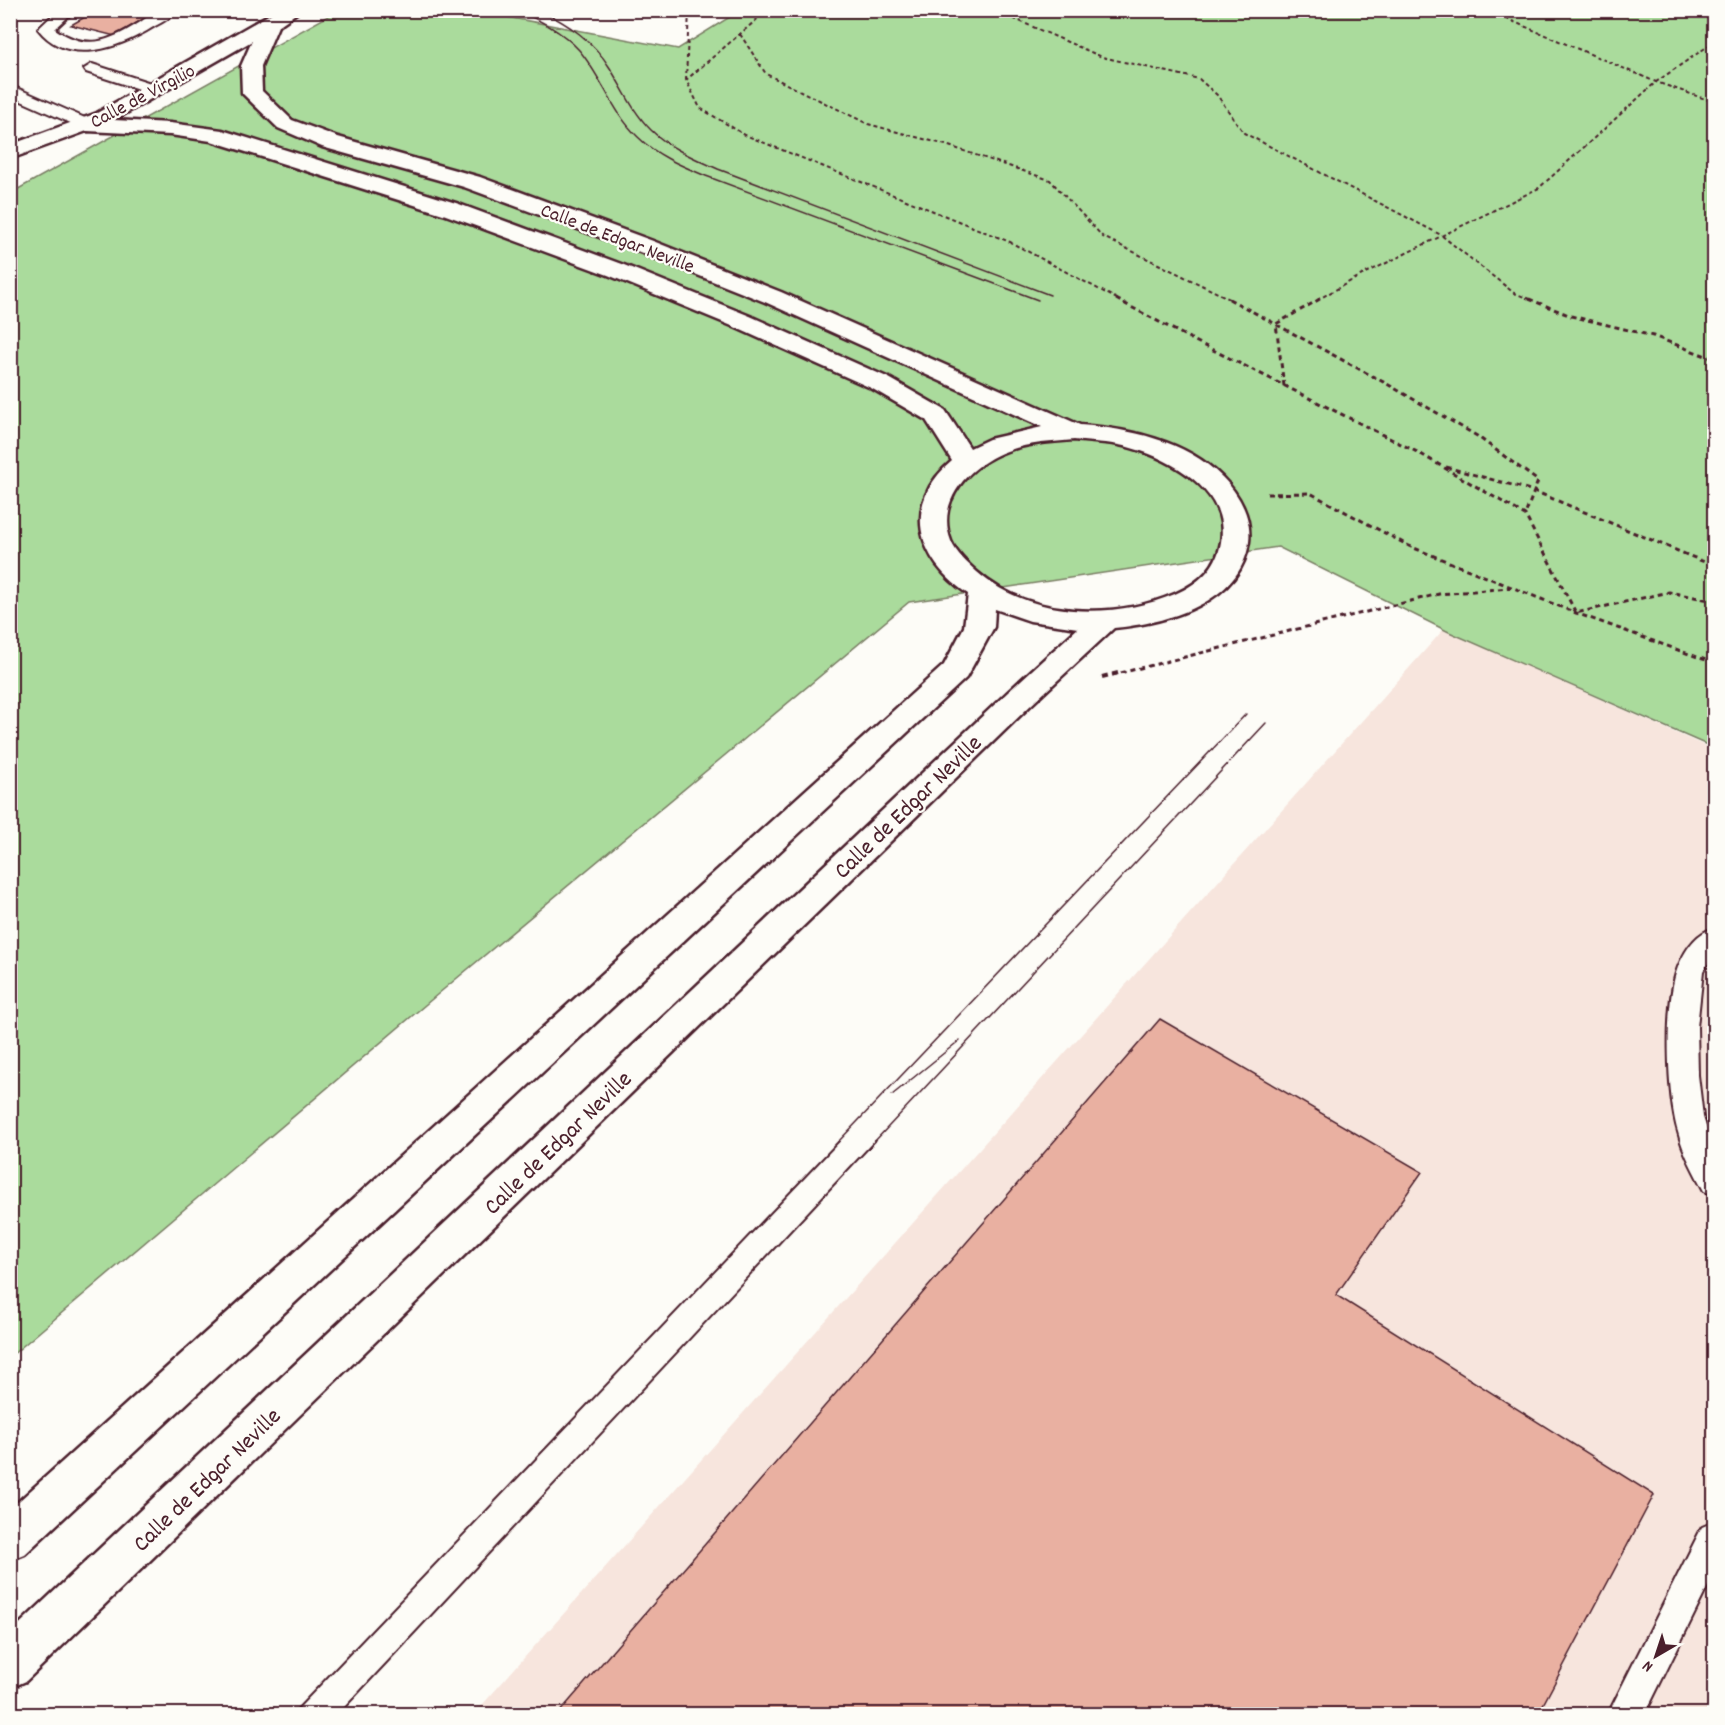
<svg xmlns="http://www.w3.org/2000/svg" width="1725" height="1725" font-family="Dekko,sans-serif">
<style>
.built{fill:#f7e5dd}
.green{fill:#aadb9c;stroke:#7a7d64;stroke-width:1.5}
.building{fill:#e9b0a1;stroke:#4a1f2b;stroke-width:1.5}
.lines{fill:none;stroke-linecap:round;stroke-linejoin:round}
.lane-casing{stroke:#4a1f2b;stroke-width:4}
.street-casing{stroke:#4a1f2b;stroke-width:5}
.path-far2{stroke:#4a1f2b;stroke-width:2;stroke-dasharray:4 3;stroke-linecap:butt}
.path-far1{stroke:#4a1f2b;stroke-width:3;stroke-dasharray:5 4;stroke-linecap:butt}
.path{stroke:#4a1f2b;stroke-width:4;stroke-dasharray:6 4.5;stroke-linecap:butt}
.lane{fill:#fdfcf7;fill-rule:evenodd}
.street{fill:#fdfcf7;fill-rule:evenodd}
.tram-far1{stroke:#4a1f2b;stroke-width:1.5}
.tram{stroke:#4a1f2b;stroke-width:2}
.labels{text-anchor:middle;stroke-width:4.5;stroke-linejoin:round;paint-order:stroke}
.far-street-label{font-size:20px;fill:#4a1f2b;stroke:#fdfcf7}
.street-label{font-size:24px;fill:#4a1f2b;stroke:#fdfcf7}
</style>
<rect width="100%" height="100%" fill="#fdfcf7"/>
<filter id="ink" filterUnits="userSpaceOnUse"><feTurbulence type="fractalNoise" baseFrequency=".0167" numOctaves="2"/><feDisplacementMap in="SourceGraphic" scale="12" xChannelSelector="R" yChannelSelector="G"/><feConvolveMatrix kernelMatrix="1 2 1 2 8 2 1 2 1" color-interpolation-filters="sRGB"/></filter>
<g filter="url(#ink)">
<path class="built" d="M1444,629L1714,750V1714H474Z"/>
<path class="green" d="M741,10L1714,11V748L1449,632L1278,547L909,602L438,994L11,1356V193L337,11H475L678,49Z"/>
<path class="building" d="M97,10H158L115,36L71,25Z
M1160,1019L1422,1172L1336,1295L1654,1495L1538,1714H558Z"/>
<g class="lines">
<defs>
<path id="lane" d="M55,10H70L71,14L55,29C87,51 108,42 139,23C145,19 152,13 159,11C164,9 172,10 178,10C172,17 163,22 155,26C121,47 69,68 38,29L55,13Z
M92,64L160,86L162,89L154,94L86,72L84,69Z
M10,85L94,122L96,125L94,128H82L10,96Z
M1714,928V954L1703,971L1697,1027L1698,1075L1703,1117L1714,1152V1195L1704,1191C1694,1172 1683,1152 1678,1132C1667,1095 1664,1003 1678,967C1685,950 1696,933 1714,928Z
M1714,1522V1574L1645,1714H1608L1702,1527Z"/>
<path id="street" d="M277,10H301L278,26L261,66L262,91L292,120L338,137L480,177L653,241L781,292L1080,425C1129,429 1185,440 1222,477C1239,494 1252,517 1249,542C1241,603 1166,623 1114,628L1031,705L26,1681L10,1688V1633L1009,691L1078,628L1030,621L995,609L994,627L966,678L25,1554L10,1560V1509L944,665L964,627L968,594C917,560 901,504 952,461L926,420L871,388L732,326L608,275L443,214L211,141L170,135L87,131L10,159V145L97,113ZM252,41L241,66L242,93L278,128L322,147L464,187L637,251L765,302L1042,427L989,439L970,448L945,410L889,378L750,316L624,265L459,204L222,130L170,123L114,120ZM1074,440C1089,442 1104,442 1119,445C1164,454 1230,488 1221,542C1217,568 1198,584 1175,594C1113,620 1030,618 977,572C967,563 956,553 951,541C935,500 971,464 1007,451C1028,443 1052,442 1074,440Z"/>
</defs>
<use href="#lane" class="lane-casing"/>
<use href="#street" class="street-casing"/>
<path class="path-far2" d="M768,10L686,80L700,108L745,135L1010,242L1119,300
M994,10L1102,57L1199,79L1217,95L1244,133L1441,235L1514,293L1532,300
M1486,10L1656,82L1714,102
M740,34L766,74L868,124L946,145L1050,180L1103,237L1232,300
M686,80L689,10
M1317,300L1360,276L1539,188L1656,82L1714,42"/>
<path class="path-far1" d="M1116,299L1195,341L1419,453L1525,515L1576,613L1669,592L1714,601
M1229,299L1387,384L1477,436L1538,481L1525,515
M1529,299L1571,316L1653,336L1714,359
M1284,386L1276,324L1320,299
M1446,467L1534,491L1714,566
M1267,494L1310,493L1409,546L1576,613L1714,663
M1112,675L1439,594L1510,588"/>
<path class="path" d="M1102,677L1118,673"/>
<use href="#lane" class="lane"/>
<use href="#street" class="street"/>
<path class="tram-far1" d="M517,10C539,20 562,31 579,50C602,77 612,112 638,137C657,156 682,166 706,176L1038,300
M540,10C568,24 593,40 610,68C623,89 633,112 651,130C669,148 694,158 718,169L1050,295
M892,1095L960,1040
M838,1142L1246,714
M874,1142L1266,723"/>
<path class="tram" d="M292,1714L839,1141
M339,1714L875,1141"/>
</g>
</g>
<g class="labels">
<g class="far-street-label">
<text transform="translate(142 95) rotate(-28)" y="7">Calle de Virgilio</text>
<text transform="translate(618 237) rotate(21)" y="7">Calle de Edgar Neville</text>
</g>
<g class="street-label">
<text transform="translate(907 806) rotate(-44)" y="8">Calle de Edgar Neville</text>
<text transform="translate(557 1142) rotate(-44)" y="8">Calle de Edgar Neville</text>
<text transform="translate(206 1479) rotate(-44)" y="8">Calle de Edgar Neville</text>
</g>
</g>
<rect width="1725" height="1725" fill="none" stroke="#fdfcf7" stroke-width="36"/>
<rect x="18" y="18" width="1689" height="1689" fill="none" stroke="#4a1f2b" stroke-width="2" filter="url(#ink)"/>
<g transform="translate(1656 1656) rotate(219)" stroke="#fdfcf7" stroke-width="4.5" paint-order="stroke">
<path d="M0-4.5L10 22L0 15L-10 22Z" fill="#4a1f2b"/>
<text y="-9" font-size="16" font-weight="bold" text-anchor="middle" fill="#4a1f2b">N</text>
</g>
</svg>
